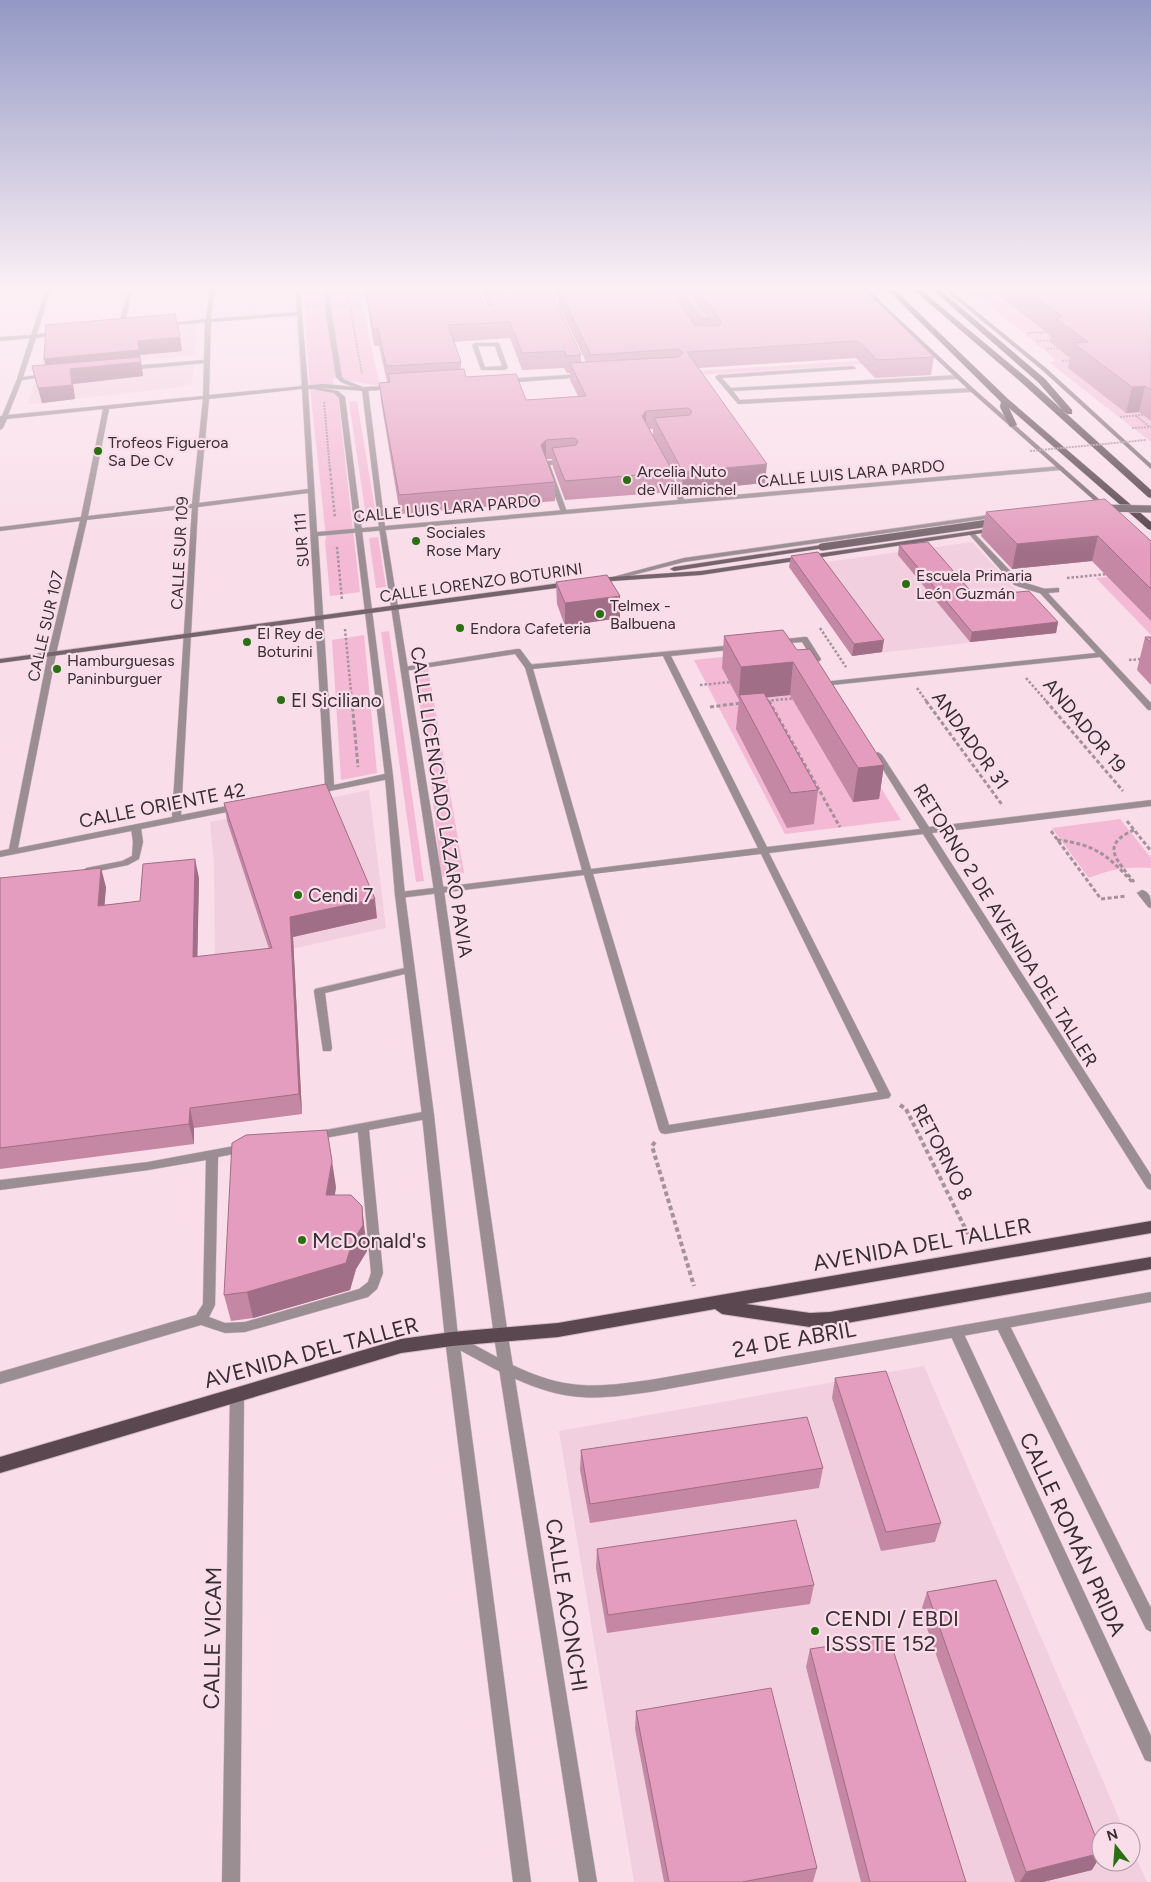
<svg xmlns="http://www.w3.org/2000/svg" width="1151" height="1882" font-family="Figtree,sans-serif">
<style>
.built{fill:#f2cfde}
.green{fill:#f4b9d4}
.lines{fill:none;stroke-linecap:round;stroke-linejoin:round}
.service-casing{stroke:#d3bac5;stroke-width:1}
.pedestrian-casing{stroke:#d3bac5;stroke-width:1}
.minor-casing{stroke:#d3bac5;stroke-width:1}
.tertiary-casing{stroke:#d3bac5;stroke-width:1}
.secondary-casing{stroke:#d3bac5;stroke-width:1}
.primary-casing{stroke:#d3bac5;stroke-width:2}
.trunk-casing{stroke:#d3bac5;stroke-width:1}
.path-far3{stroke:#a5919a;stroke-width:2;stroke-dasharray:2 1;stroke-linecap:butt}
.path-far2{stroke:#a5919a;stroke-width:2.5;stroke-dasharray:2.5 2;stroke-linecap:butt}
.path-far1{stroke:#a5919a;stroke-width:3;stroke-dasharray:4 2.5;stroke-linecap:butt}
.path{stroke:#a5919a;stroke-width:4;stroke-dasharray:4.5 3;stroke-linecap:butt}
.service{fill:#9a8e93;fill-rule:evenodd}
.pedestrian{fill:#9a8e93;fill-rule:evenodd}
.minor{fill:#9a8e93;fill-rule:evenodd}
.tertiary{fill:#9a8e93;fill-rule:evenodd}
.secondary{fill:#75646c;fill-rule:evenodd}
.primary{fill:#5b4750;fill-rule:evenodd}
.trunk{fill:#503b44;fill-rule:evenodd}
.secondary-bridge-casing{stroke:#d3bac5;stroke-width:8;stroke-linecap:butt}
.path-bridge{stroke:#a5919a;stroke-width:2;stroke-dasharray:2 1;stroke-linecap:butt}
.secondary-bridge{stroke:#75646c;stroke-width:7}
.wall{fill:#c487a4;fill-rule:evenodd}
.shaded-wall{fill:#a06e86}
.building{fill:#e49dbf;stroke:#a06e86}
.poi-dot{fill:#297010;stroke:#f9dde9;stroke-width:2}
.labels{text-anchor:middle;stroke-width:4.5;stroke-linejoin:round;paint-order:stroke}
.far-poi-label{font-size:16px;fill:#392e33;stroke:#f9dde9;text-anchor:start}
.far-street-label{font-size:16px;fill:#392e33;stroke:#f9dde9}
.poi-label{font-size:19px;fill:#392e33;stroke:#f9dde9;text-anchor:start}
.street-label{font-size:19px;fill:#392e33;stroke:#f9dde9}
.near-poi-label{font-size:22px;fill:#392e33;stroke:#f9dde9;text-anchor:start}
.near-street-label{font-size:22px;fill:#392e33;stroke:#f9dde9}
</style>
<rect width="100%" height="100%" fill="#f9dde9"/>
<path class="built" d="M197,323L195,355L40,371L47,338Z
M194,364L191,386L28,404L35,380Z
M972,542L1056,633L852,656L789,567Z
M369,790L386,928L215,966L214,863L210,822Z
M924,1366L1125,1832H1101V1862H1131V1846L1147,1882H634L559,1431Z"/>
<path class="green" d="M304,290H359L380,386L333,378L335,395L338,397L360,592L330,596L325,542L326,537L309,378Z
M959,290H1151V442L1050,363L1056,360L980,298L968,297Z
M921,357L924,360L683,376L680,372Z
M357,401L376,515L366,516L349,402Z
M378,537L386,587L376,588L369,538Z
M1140,574L1151,589V635L1096,578Z
M389,631L424,881L416,882L381,632Z
M364,635L377,773L341,780L332,640Z
M772,652L798,656L901,820L785,834L694,660Z
M428,668L464,873L441,877L428,754L414,669Z
M1120,819L1151,858V868C1129,866 1110,869 1089,878L1052,828Z"/>
<g class="lines">
<defs>
<path id="service" d="M499,343L508,368L505,370H481L472,345L475,343ZM478,346H495L502,366L485,367Z
M853,366L856,368L855,369L722,378L731,388L958,375L961,377L958,379L733,391L740,400L972,388L975,390L972,392L738,404L715,377L718,375Z
M583,374L585,375V377L505,383L502,381L505,379Z
M391,386L393,387V389L365,391L362,389L365,387Z
M566,460L568,461V463L550,465L567,512L564,514L561,512L543,463L546,461Z
M664,470L669,471L685,501L684,502L679,501L663,471Z
M136,825L141,828L143,842L139,859L128,865L89,873L86,872L84,870L86,868L122,861L132,856L133,842L131,828Z
M409,967L414,970L413,972L325,993L332,1048L331,1051H323L314,991L315,989Z
M428,1111L432,1112L434,1115L432,1118L369,1130L383,1273L377,1289L368,1297L245,1332L225,1333L201,1325L0,1384V1372L196,1315L203,1304L206,1160L148,1170L0,1190V1180L148,1162L245,1144L249,1145L251,1148L249,1151L218,1157L215,1305L209,1317L225,1323L245,1322L359,1289L368,1282L371,1273L358,1132L314,1140L310,1139L308,1136L310,1133Z"/>
<path id="pedestrian" d="M969,532H973L1020,581L1045,589V593H1039L1014,585L969,534Z
M517,649H520L532,665V669H526L515,654L404,671L400,669L404,667Z"/>
<path id="minor" d="M46,290H50L37,334L59,332L62,334L36,338L23,377L46,374L49,376L22,380L8,415L203,396L204,363L130,370L127,368L130,366L204,360L205,322L165,326L162,324L206,319L210,290H214L211,319L301,312L299,315L211,322L209,395L323,384L367,388L368,389L365,391L323,388L308,389L317,532L1061,466L1064,468L1061,470L318,536L334,785L389,773L393,776L389,779L325,792L321,789L325,786L308,493L198,507L181,815L237,804L241,807L237,810L0,857V851L9,849L48,654L80,521L0,531V527L81,517L103,409L7,419L3,428L0,430V416H2L17,379L30,338L0,341V337L31,335ZM302,389L308,489L199,503L209,399ZM203,399L192,504L88,516L109,409ZM192,508L172,817L18,848L56,654L87,520Z
M128,290H132L124,328L121,330L118,328Z
M997,514L1000,516L999,517L684,562L613,580L609,578L684,558Z
M1056,588H1059V592L1048,593L1151,703V710H1148L1100,657L832,685L828,683L832,681L1096,653L1038,591L1042,589Z
M804,637H807L821,659L820,661H814L802,642L777,644L773,642L777,640Z
M735,645L739,647L738,649L671,656L767,847L920,829L874,755L878,752L882,755L929,827L1151,800V806L932,833L1151,1175V1190L1147,1188L923,834L769,853L891,1095L889,1098L665,1134L661,1133L659,1130L584,875L400,898L397,897L395,895L400,892L582,870L525,667L526,665ZM663,656L758,848L591,869L533,669ZM761,854L878,1092L669,1125L593,874Z
M1142,890C1151,892 1151,900 1151,908L1148,907L1137,893Z
M1002,1319L1007,1320L1151,1608V1632L1146,1629L995,1324L997,1320Z
M956,1327L961,1328L963,1332L1151,1736V1762L1145,1760L949,1332L951,1328Z
M501,1330L506,1332L508,1336L597,1882H579L494,1336L496,1332Z
M452,1333L457,1335L459,1339L531,1882H513L445,1339L447,1335Z
M237,1389L242,1391L244,1395L240,1882H222L230,1395L232,1391Z"/>
<path id="tertiary" d="M296,290H300L308,386L338,391L345,397L393,776L405,895L434,1115L458,1336C494,1355 531,1379 571,1384C599,1388 628,1383 656,1379L1151,1292V1302L656,1391C628,1395 599,1400 571,1396C527,1390 486,1364 447,1343L445,1339L422,1115L395,895L385,776L339,398L334,393L302,387Z
M325,290H329L332,315L342,377L345,380L368,389L385,527L444,891L508,1336L506,1340L501,1342L496,1340L494,1336L434,891L379,527L362,390L341,382L336,377L326,315Z"/>
<path id="secondary" d="M863,290H868L974,389L1109,508V510H1105L970,391Z
M945,290H950L1046,368L1151,464V469L1042,370Z
M994,528L996,529V531L701,575L597,582L593,580L597,578L701,571Z
M822,545L825,547L824,548L674,571L670,569L674,567Z
M568,582L572,584L571,586L0,663V659Z"/>
<path id="primary" d="M1151,1221V1233L746,1304L810,1313L830,1312L1151,1257V1269L830,1326L810,1327L722,1314L715,1309L558,1337L452,1346L401,1353L0,1473V1457L401,1339L452,1332L558,1323Z"/>
<path id="trunk" d="M888,290H895L1008,399L1151,522V530L1148,529L1009,408L1017,425L1010,427L1000,407L1001,402Z
M914,290H921L1028,379L1151,490V498L1148,497L1022,383Z
M933,290H940L1045,379L1072,410V414H1066L1039,383Z"/>
</defs>
<use href="#service" class="service-casing"/>
<use href="#pedestrian" class="pedestrian-casing"/>
<use href="#minor" class="minor-casing"/>
<use href="#tertiary" class="tertiary-casing"/>
<use href="#secondary" class="secondary-casing"/>
<use href="#primary" class="primary-casing"/>
<use href="#trunk" class="trunk-casing"/>
<path class="path-far3" d="M347,290L362,374
M348,295H355L354,290
M983,297L988,292L1001,291
M1028,333L1050,332
M1037,341L1054,340
M1047,349L1062,348
M1062,361L1073,360
M324,402L330,470
M1136,416L1150,427
M1120,417L1151,414
M1132,428L1151,427"/>
<path class="path-far2" d="M330,469L335,518
M337,547L342,600
M1067,578L1108,574
M820,628L846,667
M345,629L352,702
M1129,660L1142,659
M1026,678L1047,702
M700,685L731,682
M917,688L927,702
M767,701L796,698"/>
<path class="path-far1" d="M352,701L358,767
M769,701L840,827
M926,701L1003,806
M1046,701L1123,791
M710,707L741,703
M1127,821L1151,851
M1134,830C1099,845 1117,860 1134,882
M1051,831L1101,899L1126,896
M1057,840C1094,844 1108,855 1132,882"/>
<path class="path" d="M900,1105L906,1109L971,1240
M655,1142L652,1146L694,1286"/>
<use href="#service" class="service"/>
<use href="#pedestrian" class="pedestrian"/>
<use href="#minor" class="minor"/>
<use href="#tertiary" class="tertiary"/>
<use href="#secondary" class="secondary"/>
<use href="#primary" class="primary"/>
<use href="#trunk" class="trunk"/>
<defs>
<path id="secondary-bridge" d="M1100,508L1151,509
M822,547L996,522"/>
</defs>
<use href="#secondary-bridge" class="secondary-bridge-casing"/>
<path class="path-bridge" d="M1030,451L1146,440"/>
<use href="#secondary-bridge" class="secondary-bridge"/>
</g>
<path class="wall" d="M365,290H479L484,304L487,305L482,290H550L581,355V362H586L558,304V297H555V290H865L934,357L931,375L875,378L856,358L699,368L765,483L682,491L673,474L672,492L565,500L553,467L552,459H546L555,482V501L400,514L381,401L379,383L387,382L379,346H374ZM510,338L522,370L564,368L567,373H570V380L578,396L526,400L466,377L461,369V362L454,342ZM649,429H653V436Z
M999,290H1151V421L1139,412L1126,413L1068,368L1070,358L1050,342L1051,336L998,295Z
M180,337L182,351L140,355L143,376L73,384L75,399L42,403L32,366L45,365Z
M986,512L1151,541V621L1092,561L1012,569L981,536Z
M899,545L975,596L1058,622L1056,633L970,642L898,555Z
M791,556L882,652L852,656L789,567Z
M556,582L620,618L565,626L557,604Z
M724,636L797,650L884,765L879,799L853,802L790,695L766,697L818,790L814,824L787,828L736,729L739,700L722,668Z
M1145,637H1151V685L1137,670Z
M224,803L377,918L293,937L302,1114L194,1128V1144L0,1169V878L106,887L104,905L140,901L199,878L197,957L269,949L227,821Z
M336,1187L335,1195L365,1232L367,1251L356,1269L350,1290L253,1318L231,1321L224,1295Z
M835,1378L941,1523L935,1542L881,1551L832,1398Z
M581,1450L823,1468L819,1488L590,1523L580,1470Z
M597,1549L814,1585L810,1604L607,1633L596,1568Z
M927,1592L1092,1870L1043,1882H1015L921,1611Z
M810,1649L966,1882H861L806,1667Z
M636,1711L817,1868L813,1882H664L635,1729Z"/>
<path class="shaded-wall" d="M180,337L182,351L140,355L143,376L73,384L75,399L42,403L38,388L47,373L44,359L138,341Z
M1145,386L1139,412L1126,413L1132,387Z
M646,411V429L642,416Z
M546,440V459L541,445Z
M767,464L765,483L682,491L683,472Z
M1098,536L1092,561L1012,569L1017,544Z
M620,596V618L565,626V603Z
M1058,622L1056,633L970,642L972,632Z
M884,640L882,652L852,656L854,644Z
M793,662L790,695L742,700L739,696L741,667Z
M884,765L879,799L853,802L858,768Z
M195,859L199,878L197,977L193,957Z
M101,868L106,887L103,925L98,906Z
M375,899L377,918L293,937L302,1114L299,1094L290,917Z
M190,1108L194,1128V1144L189,1124Z
M332,1161L336,1187L330,1221L326,1195Z
M362,1206L367,1251L356,1269L350,1290L253,1318L247,1292Z
M1101,1853V1855L1092,1870L1043,1882H1020L1026,1872Z"/>
<path class="building" d="M366,290H479L484,304L492,305L487,290H550L581,355L567,356L564,351L522,353L510,322L448,325L461,362L386,366L378,329H373Z
M559,290H671L695,325L717,326L722,323L698,290H865L934,357L877,360L858,341L687,352L767,464L683,472L654,418L690,415L692,411L688,408L646,411L642,416L673,472L565,481L552,448L576,445L578,441L574,438L546,440L541,445L555,482L399,495L379,383L390,382L388,374L464,369L466,377L516,374L526,400L586,396L570,363L678,357L683,353L678,349L591,355Z
M680,290H689L709,319H702Z
M1026,290H1151V390L1145,386L1132,387L1073,343L1088,342L1055,318L1063,317Z
M175,314L180,337L138,341L139,350L44,359L46,325Z
M140,357L141,362L70,369L72,385L38,388L32,366Z
M1105,499L1151,541V589L1098,536L1017,544L986,512Z
M928,542L975,596L1029,591L1058,622L972,632L899,545Z
M818,552L884,640L854,644L791,556Z
M607,575L620,596L565,603L556,582Z
M783,630L797,650L810,649L884,765L858,768L793,662L741,667L724,636Z
M1145,637H1151V643Z
M764,693L818,790L791,793L739,695Z
M326,784L375,899L290,917L299,1094L190,1108L189,1124L0,1148V878L101,868L98,906L140,901L143,864L195,859L193,957L272,948L224,803Z
M327,1130L332,1161L326,1195H351L362,1206L363,1225L352,1243L346,1263L247,1292L224,1295L232,1143L246,1135Z
M886,1371L941,1523L886,1532L835,1378Z
M807,1417L823,1468L590,1504L581,1450Z
M796,1520L814,1585L608,1615L597,1549Z
M996,1580L1101,1851V1853L1026,1872L927,1592Z
M889,1637L966,1882H870L810,1649Z
M771,1688L817,1868L742,1882H669L636,1711Z"/>
<linearGradient id="sky" x2="0" y2="1"><stop stop-color="#9399c5"/><stop offset="0.52" stop-color="#fcf0f5"/><stop offset="1" stop-color="#fcf0f5" stop-opacity="0"/></linearGradient>
<rect width="1151" height="553" fill="url(#sky)"/>
<g class="poi-dot">
<circle cx="98" cy="451" r="5"/>
<circle cx="627" cy="480" r="5"/>
<circle cx="416" cy="541" r="5"/>
<circle cx="906" cy="584" r="5"/>
<circle cx="600" cy="614" r="5"/>
<circle cx="460" cy="628" r="5"/>
<circle cx="247" cy="642" r="5"/>
<circle cx="57" cy="669" r="5"/>
<circle cx="281" cy="700" r="5"/>
<circle cx="298" cy="895" r="5"/>
<circle cx="302" cy="1240" r="5"/>
<circle cx="815" cy="1631" r="5"/>
</g>
<g class="labels">
<g class="far-poi-label">
<text x="108" y="448">Trofeos Figueroa<tspan x="108" dy="18">Sa De Cv</tspan></text>
<text x="637" y="477">Arcelia Nuto<tspan x="637" dy="18">de Villamichel</tspan></text>
<text x="426" y="538">Sociales<tspan x="426" dy="18">Rose Mary</tspan></text>
<text x="916" y="581">Escuela Primaria<tspan x="916" dy="18">León Guzmán</tspan></text>
<text x="610" y="611">Telmex -<tspan x="610" dy="18">Balbuena</tspan></text>
<text x="470" y="634">Endora Cafeteria</text>
<text x="257" y="639">El Rey de<tspan x="257" dy="18">Boturini</tspan></text>
<text x="67" y="666">Hamburguesas<tspan x="67" dy="18">Paninburguer</tspan></text>
</g>
<g class="far-street-label">
<text transform="translate(851 473) rotate(-5)" y="6">CALLE LUIS LARA PARDO</text>
<text transform="translate(447 508) rotate(-5)" y="6">CALLE LUIS LARA PARDO</text>
<text transform="translate(301 540) rotate(-94)" y="6">SUR 111</text>
<text transform="translate(179 553) rotate(-87)" y="6">CALLE SUR 109</text>
<text transform="translate(481 582) rotate(-8)" y="6">CALLE LORENZO BOTURINI</text>
<text transform="translate(45 626) rotate(-77)" y="6">CALLE SUR 107</text>
</g>
<g class="poi-label">
<text x="291" y="707">El Siciliano</text>
<text x="308" y="902">Cendi 7</text>
</g>
<g class="street-label">
<text transform="translate(1085 725) rotate(50)" y="7">ANDADOR 19</text>
<text transform="translate(971 740) rotate(54)" y="7">ANDADOR 31</text>
<text transform="translate(442 802) rotate(81)" y="7">CALLE LICENCIADO LÁZARO PAVIA</text>
<text transform="translate(162 805) rotate(-11)" y="7">CALLE ORIENTE 42</text>
<text transform="translate(1006 925) rotate(58)" y="7">RETORNO 2 DE AVENIDA DEL TALLER</text>
<text transform="translate(943 1152) rotate(62)" y="7">RETORNO 8</text>
</g>
<g class="near-poi-label">
<text x="312" y="1248">McDonald's</text>
<text x="825" y="1626">CENDI / EBDI<tspan x="825" dy="25">ISSSTE 152</tspan></text>
</g>
<g class="near-street-label">
<text transform="translate(922 1244) rotate(-10)" y="8">AVENIDA DEL TALLER</text>
<text transform="translate(794 1339) rotate(-10)" y="8">24 DE ABRIL</text>
<text transform="translate(311 1352) rotate(-15)" y="8">AVENIDA DEL TALLER</text>
<text transform="translate(1073 1534) rotate(65)" y="8">CALLE ROMÁN PRIDA</text>
<text transform="translate(567 1605) rotate(81)" y="8">CALLE ACONCHI</text>
<text transform="translate(212 1638) rotate(-89)" y="8">CALLE VICAM</text>
</g>
</g>
<g transform="translate(1116 1847) rotate(343)"><circle r="24" fill="#f9dde9" stroke="#ac97a0"/>
<path d="M0-4L9 19L0 12L-9 19Z" fill="#297010"/>
<text y="-8" font-size="14" font-weight="bold" text-anchor="middle" fill="#392e33">N</text>
</g>
</svg>
